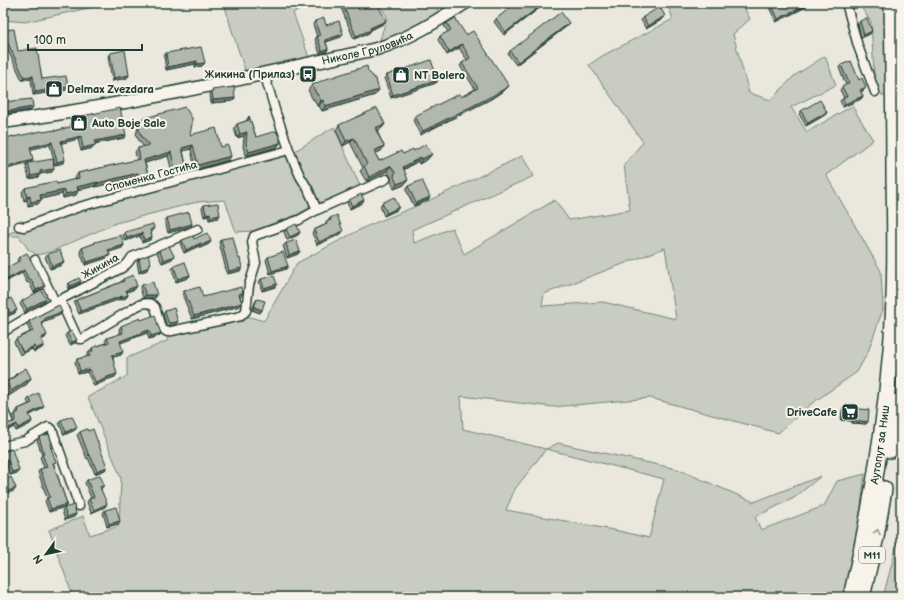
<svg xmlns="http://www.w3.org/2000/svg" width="904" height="600" font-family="'Balsamiq Sans',sans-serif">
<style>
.green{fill:#c8ccc1;stroke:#74847a;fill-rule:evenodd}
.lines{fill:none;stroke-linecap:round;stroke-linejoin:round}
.street-casing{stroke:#1f3d34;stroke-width:11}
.secondary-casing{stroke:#1f3d34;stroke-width:15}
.highway-casing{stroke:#1f3d34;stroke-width:18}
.street{stroke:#f7f3e8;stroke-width:8}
.secondary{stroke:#f7f3e8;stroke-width:12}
.highway{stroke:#f7f3e8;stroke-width:15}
.wall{fill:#999e96;stroke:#1f3d34}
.shaded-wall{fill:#7d817a;stroke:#1f3d34}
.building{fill:#b2b8ae;stroke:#1f3d34}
.oneway{stroke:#8b988e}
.labels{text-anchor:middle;stroke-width:4;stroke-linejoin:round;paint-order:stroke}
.shield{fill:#f7f3e8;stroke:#60746a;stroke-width:1}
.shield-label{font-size:10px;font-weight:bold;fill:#1f3d34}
.street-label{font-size:11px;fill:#1f3d34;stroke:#f7f3e8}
.poi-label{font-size:11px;font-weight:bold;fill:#1f3d34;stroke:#f7f3e8;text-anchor:start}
</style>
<rect width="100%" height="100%" fill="#eae8dd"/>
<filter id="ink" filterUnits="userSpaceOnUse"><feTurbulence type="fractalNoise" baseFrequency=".025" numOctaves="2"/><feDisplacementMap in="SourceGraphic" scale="8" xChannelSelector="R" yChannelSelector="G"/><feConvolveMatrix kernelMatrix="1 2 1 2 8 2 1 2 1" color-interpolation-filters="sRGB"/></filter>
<g filter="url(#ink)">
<path class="green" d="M3,3H111L25,22L3,20Z
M224,3H306L303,8L293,13L311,63L247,76L232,31Z
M379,3H434L442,18L377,49L387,17Z
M667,3H742L750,19L733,34L749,93L771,100L794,76L825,56L836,85L791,107L807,132L852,106L873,140L826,175L881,271L883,309L868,352L857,372L811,404L778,433L650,398L553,407L461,396L463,429L546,449L558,443L677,469L754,502L821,476L794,498L755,517L761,530L824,506L837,481L865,474L856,545L844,595L841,597H73L49,530L83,516L90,535L119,526L121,478L88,397L127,376V358L167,341L169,332L243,315L264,321L297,263L365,227L426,202L522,156L534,176L412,230L414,243L452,228L464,254L555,200L569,220L630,210L624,165L643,142L589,65L602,56L673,19ZM665,248L676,319L603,302L542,306L544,294ZM546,449L664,479L649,538L619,531L506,510L515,489Z
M846,3H885L887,98L875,91L871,22L861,7L847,9Z
M334,127L360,186L314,205L310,201L309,208L296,215L253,231L236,232L225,200L197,202L116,223L50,252L37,255L28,249L19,236H9L3,238V235L97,205L217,174L295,151Z
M901,529V597H883Z"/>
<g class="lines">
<defs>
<path id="street" d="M846,3L858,46L875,92
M264,73L276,113L291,155L300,176L308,189L317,210
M19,226L24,227L30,225L79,207L289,150
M35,260L55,302
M60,300L77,337L79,339H82L137,306C143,303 150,301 155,307L161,328L167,332L241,316L246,311L249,285L256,263L252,242L254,236L299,220L317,210L386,179
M3,332L40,310L122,268L128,263L132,257L198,229
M3,409L8,421
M3,446L25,441L48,427L52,429L79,506"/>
<g id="secondary">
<path id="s1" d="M3,122C129,105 253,76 376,49C409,39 437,21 465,3"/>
</g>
<g id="highway">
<path d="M890,450L896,402"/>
<path id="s2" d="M851,597C870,516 884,433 891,350C896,292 895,233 894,175C894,118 893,60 892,3"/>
<path d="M862,597L876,537L884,489"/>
</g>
</defs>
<use href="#street" class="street-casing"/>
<use href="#secondary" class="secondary-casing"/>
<use href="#highway" class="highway-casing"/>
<use href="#street" class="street"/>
<use href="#secondary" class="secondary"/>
<use href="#highway" class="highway"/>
</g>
<path class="wall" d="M339,3H356L359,10L383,24L371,30L369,33L354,39Z
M546,3L504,35L494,22L496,19Z
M582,3H594L585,8Z
M767,3H808L806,7L776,22Z
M665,16L663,19L646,29L641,20L643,17Z
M315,21L326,25L343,34L341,37L326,42L328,49L326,52L320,54L315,39L317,37L313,24Z
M860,21L870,34L861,38L858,24Z
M447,23L466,35L509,86L506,89L491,99L420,135L413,120L415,116L461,97L475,89L460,66L462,63L467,60L459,48L447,55L438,40L440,36L448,32L444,26Z
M569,23L567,26L516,65L508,54L510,51Z
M3,30L18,51L42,79L68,87L66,90L33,95L31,79L22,80L3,40Z
M110,53L129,75L127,78L112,81L108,56Z
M166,53L205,63L202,66L195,67V64L166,70L164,56Z
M841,65L864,90L861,92L863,96L861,99L843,107L840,101L843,98H844L840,90L842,87L846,85L839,68Z
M387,75L438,80L436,83L391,98L384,78Z
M312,85L375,95L322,111L319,106H317L314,99L313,100L308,90Z
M212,90L235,98L233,101L211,103L210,93Z
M801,111L827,112L825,115L806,126L799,114Z
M249,116L256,137L280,143L277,147L246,156L243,147L244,136L237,138L234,128L237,124L246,121Z
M78,117L126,135L124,138L95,144L93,148L81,151L78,139L61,143L63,163L55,165L50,145L31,149V163L52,172L40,174L38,177L29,179L26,166L28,164L13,137L55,131L71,127L70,123L72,120L76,119Z
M141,119L190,135L221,147L229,160L195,170L191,149L183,151L187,169L184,173L173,176L168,156L145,163L148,175L145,179L137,181L136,177L95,187V186L78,190L76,195L63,198L62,194L41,199L38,204L28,206L27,200L24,201L22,192L25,188L57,184L76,179L75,178L78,173L137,160L135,152L138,148L144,147L139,141L136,135L139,123Z
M385,124L381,129L377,131L384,146L381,151L375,153L379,161L414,151L428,159L419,164L418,161L404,170V185L394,189L391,181V177L387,171L366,181L360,171L363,168L350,142L343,146L336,130L339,125Z
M408,186L428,200L414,206L406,190Z
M349,200L362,203L350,209L347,203Z
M382,203L397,210L384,216L380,206Z
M204,205L218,218L209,220L208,216L204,217L202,208Z
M167,218L192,224L190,227L168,233L165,221Z
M330,218L343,231L341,234L317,245L312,233L314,230L324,225L326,222H328V221Z
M154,228L152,231L151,232L152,237L150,240L142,243L140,236L125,241L123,235L125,232Z
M286,229L300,232L298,235L287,240L284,232Z
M221,239L240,271L227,274L219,242Z
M182,240L211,241L209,244L200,248L199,246L184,253L180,243Z
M95,242L124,245L122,248L109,252L110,255L107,258L85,265L80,251L82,248L93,244Z
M286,243L300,251L298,254L287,258L283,246Z
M159,250L174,256L172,259L162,263L157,253Z
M48,254L62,265L50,269L45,257Z
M19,257L43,289L34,293L29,282L27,283L22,273L3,283V270L18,262L17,260Z
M268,257L288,266L286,269L270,274L266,260Z
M139,259L151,263L149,266L147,270L139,273L137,262Z
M174,266L190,275L188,278L176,282L172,269Z
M123,279L135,289L127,292L128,295L126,298L120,300V299L79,314L74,303L76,300L121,282Z
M261,279L277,284L275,287L262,291L259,282Z
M69,283L79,284L68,289L67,286Z
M142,285L157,295L155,298H143L140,288Z
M184,291L203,297L243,293L241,296L240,297L242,303L240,306L192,319L182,294Z
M3,297L15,313L8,316L6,312L3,314Z
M257,299L262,310L260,313L252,310L255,302Z
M22,301L44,302L25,313L20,304Z
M165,311L178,322L175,325L168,326L166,325L163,314Z
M62,312L60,315L45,321L43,323L41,324L45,338L41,339L44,345L42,348L34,352L32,349L20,355L14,342L16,339L30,332L27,324L29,321Z
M141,320L158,326L161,333L159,336L149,339L147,333L120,343L121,355L113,357L115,377L106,380L105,381L94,386L87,372L78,374L75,362L77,359L87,357V355L89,352H90V351L92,348L106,343L105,341L107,338L120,334L119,329L121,326Z
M67,333L75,343L70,345L65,336Z
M16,374L31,378L27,384L7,397L3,390V386L6,382L13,377Z
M29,398L42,409L29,415L32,421L30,424L16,431L14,427L10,423L13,422L12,417L16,413V412L18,409L29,404L27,401Z
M844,407L868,422L866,424L852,423V421L841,420L842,410Z
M61,420L77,427L75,430L64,435L59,423Z
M80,432L107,467L105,470L95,474L88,458L87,459L77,435Z
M39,437L51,446L54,465L67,504L65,507L49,512L45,501L47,498L38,472L40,469L44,468L40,457L42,455L37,440Z
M3,452L19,470L17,473L10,475Z
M87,480L104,485L102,488L101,489L105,507L91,513L87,502L89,499L91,498L85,483Z
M64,508L76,514L74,517L65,520L62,511Z
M105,510L118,524L107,527L103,513Z"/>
<path class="shaded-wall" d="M544,3H546L504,35L506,32Z
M590,3H594L585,8L587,5Z
M808,4L806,7L776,22L778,19Z
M665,16L663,19L646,29L648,26Z
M386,21L383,24L368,31L370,28Z
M569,23L567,26L516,65L518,62Z
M371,30L369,33L354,39L356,36Z
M872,31L870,34L861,38L864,35Z
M343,34L341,37L323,43L325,40Z
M462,44L459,48L447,55L449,52Z
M328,49L326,52L320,54L322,51Z
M197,61L195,64L166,70L168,67Z
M205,63L202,66L195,67L197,64Z
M129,75L127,78L112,81L114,78Z
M33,76L31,79L22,80L24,77Z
M438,80L436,83L391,98L393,95Z
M509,86L506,89L491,99L420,135L423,131Z
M68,87L66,90L33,95L35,92Z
M866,87L864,90L858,93L860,90Z
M379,90L375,95L322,111L325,106Z
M863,96L861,99L843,107L845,104Z
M235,98L233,101L211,103L213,100Z
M323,100L319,106H317L321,101Z
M33,107L31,110L3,114V112H4Z
M827,112L825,115L806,126L808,123Z
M385,124L381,129L372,133L375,128Z
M247,132L244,136L237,138L240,134Z
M126,135L124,138L92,144L95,141Z
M81,136L78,139L59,144L61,141Z
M354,138L350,142L343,146L346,141Z
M52,142L50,145L28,150L30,147Z
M280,143L277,147L246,156L249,152Z
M95,145L93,148L81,151L83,148Z
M193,145L191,149L179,152L182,148Z
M384,146L381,151L371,156L374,151Z
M171,152L168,156L141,164L144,160Z
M432,154L428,159L419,164L422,159Z
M231,156L229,160L195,170L198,165Z
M421,157L418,161L399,172L403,167Z
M33,160L31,163L3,170V168Z
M65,160L63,163L55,165L57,162Z
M390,166L387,171L366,181L369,177Z
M54,169L52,172L40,174L38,177L29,179L31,176L40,171Z
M187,169L184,173L173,176L176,172Z
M138,173L136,177L95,187L98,183Z
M148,175L145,179L137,181L140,177Z
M408,180L404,185L394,189L397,184Z
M98,182L95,186L74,191L77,187Z
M65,190L62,194L37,200L40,195Z
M78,191L76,195L63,198L66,194Z
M30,196L27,200L24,201L27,197Z
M430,197L428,200L414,206L416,203Z
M41,200L38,204L28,206L31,202Z
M364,200L362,203L350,209L352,206Z
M399,207L397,210L384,216L387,213Z
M8,211L5,214L3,215V213Z
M210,213L208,216L204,217L206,214Z
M220,215L218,218L209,220L211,217Z
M192,224L190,227L168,233L170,230Z
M343,231L341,234L317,245L319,242Z
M300,232L298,235L287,240L290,237Z
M142,233L140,236L125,241L127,238Z
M152,237L150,240L142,243L144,240Z
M211,241L209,244L200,248L202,245Z
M201,243L199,246L184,253L186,250Z
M124,245L122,248L106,253L108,250Z
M300,251L298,254L287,258L289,255Z
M110,255L107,258L85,265L87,262Z
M174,256L172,259L162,263L164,260Z
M64,262L62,265L50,269L52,266Z
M288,266L286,269L270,274L272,271Z
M149,267L147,270L139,273L141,270Z
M242,268L240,271L227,274L229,271Z
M24,270L22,273L3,283L4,281Z
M190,275L188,278L176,282L178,279Z
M81,281L79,284L68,289L70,286Z
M277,284L275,287L262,291L264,288Z
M45,286L43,289L34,293L36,290Z
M137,286L135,289L124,293L126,290Z
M128,295L126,298L120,300L122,297Z
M146,295H157L155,298H143Z
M122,296L120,299L79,314L81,311Z
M46,299L44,302L25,313L27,309Z
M242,303L240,306L192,319L194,316Z
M254,307L262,310L260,313L252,310Z
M8,309L6,312L3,314V312Z
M17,310L15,313L8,316L10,313Z
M62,312L60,315L45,321L43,323L38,325L45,318Z
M178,322L175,325L168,326L170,323Z
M149,330L147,333L118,344L120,341Z
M161,333L159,336L149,339L151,336Z
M47,335L45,338L39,341L41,338Z
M77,340L75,343L70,345L72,342Z
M44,345L42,348L34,352L36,349Z
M34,346L32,349L20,355L23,352Z
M123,352L121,355L110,358L112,355Z
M89,369L87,372L78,374L80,371Z
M117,374L115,377L106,380L105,381L94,386L96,383L107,377Z
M31,378L27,384L7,397L11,391Z
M44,406L42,409L26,417L29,414Z
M843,417L854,418L852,421L841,420Z
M854,420L868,422L866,424L852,423Z
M32,421L30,424L16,431L18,428Z
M17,424L14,427L3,433V431Z
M77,427L75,430L64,435L66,432Z
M8,460L6,463L3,464V462Z
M107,467L105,470L95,474L97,471Z
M19,470L17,473L10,475L12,472Z
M16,488L14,491L3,495V493Z
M67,504L65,507L49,512L51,509Z
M107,504L105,507L91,513L94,510Z
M76,514L74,517L65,520L67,517Z
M120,521L118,524L107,527L109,524Z"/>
<path class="building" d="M342,3H356L359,10L376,3H377L386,21L370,28L371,30L356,36Z
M516,3H544L506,32L496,19Z
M771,3H808V4L778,19Z
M660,7L665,16L648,26L643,17Z
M561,12L569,23L518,62L510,51Z
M324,18L326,25L339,21L343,34L325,40L328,49L322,51L317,36H320L315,21Z
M455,18L466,35L473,31L509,86L494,95L423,131L415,116L459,94L461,97L478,88L462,63L470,58L462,44L449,52L440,36L451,30L447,23Z
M867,18L872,31L864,35L860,21Z
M14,29L18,51L37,48L42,79L66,76L68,87L35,92L33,76L24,77L3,33V30Z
M201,47L205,63L197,64V61L168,67L166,53Z
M125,50L129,75L114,78L110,53Z
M431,60L438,80L393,95L387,75Z
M851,61L859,80L862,78L866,87L860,90L863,96L845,104L843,98L847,96L842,87L849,83L841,65Z
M367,66L368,71L376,80L379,90L325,106L323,100L321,101L318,94L317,95L312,85L326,79Z
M234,87L235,98L213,100L212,90Z
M32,99L33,107L3,112V102Z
M820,100L827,112L808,123L801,111Z
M185,107L192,118V124L190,135L216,128L221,147L228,145L231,156L198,165L193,145L182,148L187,169L176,172L171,152L144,160L148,175L140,177L138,173L98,183V182L77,187L78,191L66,194L65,190L40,195L41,200L31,202L30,196L27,197L25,188L56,181L57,184L79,178L78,173L140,159L138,148L149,145L142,137L139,130L141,119Z
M120,108L126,135L95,141V145L83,148L81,136L61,141L65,160L57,162L52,142L30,147L33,160L3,168V139L13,136V137L42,131L43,132L55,130V131L73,126L72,120L78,119V117Z
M377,108L385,124L375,128L384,146L374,151L379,161L401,151L403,154L413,149L414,151L426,144L432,154L422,159L421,157L403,167L408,180L397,184L394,177L395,172L390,166L369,177L364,166L367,164L354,138L346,141L339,125Z
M249,116L256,137L276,131L280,138V143L249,152L246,143L247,132L240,134L237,124L249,120Z
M53,159L54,169L40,171V174L31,176L28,163Z
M422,180L430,197L416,203L408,186Z
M361,194L364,200L352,206L349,200Z
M394,197L399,207L387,213L382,203Z
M3,198L8,211L3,213Z
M218,203L220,215L211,217L210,213L206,214L204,205Z
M189,212L192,224L170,230L167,218Z
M337,215L343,231L319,242L314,230L327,224L326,222L331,220L330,218Z
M153,224L154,228L150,230L152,237L144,240L142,233L127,238L125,232Z
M296,224L300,232L290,237L286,229Z
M207,233L211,241L202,245L201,243L186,250L182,240L193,236L194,239Z
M121,235L124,245L108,250L110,255L87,262L82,248L95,243V242Z
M233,237L238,258H240L242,268L229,271L221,239Z
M296,240L300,251L289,255L286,243Z
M169,246L174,256L164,260L159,250Z
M60,250L64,262L52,266L48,254Z
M283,252L288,266L272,271L268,257Z
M27,253L45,286L36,290L31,279L29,280L24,270L4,281L3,279V270L21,260L19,257Z
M148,255L151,263L148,264L149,267L141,270L139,259Z
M185,262L190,275L178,279L174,266Z
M133,275L137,286L126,290L128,295L122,297V296L81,311L76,300L124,281L123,279Z
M274,276L277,284L264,288L261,279Z
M79,278L81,281L70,286L69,283Z
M153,282L157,295H146L142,285Z
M200,287L203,297L241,287L243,293L239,294L242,303L194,316L184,291Z
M41,290L46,299L27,309L22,301Z
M6,295L8,299L11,298L17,310L10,313L8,309L3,312V297Z
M257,299L265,301L262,310L254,307Z
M59,305L62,312L45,318V320L41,322L47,335L41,338L44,345L36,349L34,346L23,352L16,339L33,331L29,321Z
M174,308L178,322L170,323L168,322L165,311Z
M155,315L158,326L161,333L151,336L149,330L120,341L123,352L112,355L117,374L107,377V378L96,383L89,369L80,371L77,359L90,356L89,352L93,351L92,348L109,342L107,338L123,333L121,326L140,318L141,320Z
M72,331L77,340L72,342L67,333Z
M26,368L31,378L11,391L6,382L17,375L16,374Z
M38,393L44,406L29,414L32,421L18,428L17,424L3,431V423L6,422L10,423L14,422L16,418L15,414L19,412L18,409L32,403L29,398Z
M844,407L869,410L868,422L854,420V418L843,417Z
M72,416L77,427L66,432L61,420Z
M87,429L88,431L93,429L107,467L97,471L90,455L89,456L80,432Z
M49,434L52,444L50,445L56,462L53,463L67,504L51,509L47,498L50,497L40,469L47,467L42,454H44L39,437Z
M12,449L19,470L12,472L8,460L3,462V452Z
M100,475L104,485L100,487L107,504L94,510L89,499L94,497L87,480Z
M11,477L16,488L3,493V481Z
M74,505L76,514L67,517L64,508Z
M116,507L120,521L109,524L105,510Z"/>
<defs><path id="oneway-chevron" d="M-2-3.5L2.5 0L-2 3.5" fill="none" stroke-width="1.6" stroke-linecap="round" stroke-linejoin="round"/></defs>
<use class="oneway" href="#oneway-chevron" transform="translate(877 532) rotate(-80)"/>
</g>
<defs>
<symbol id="bus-square" viewBox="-11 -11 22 22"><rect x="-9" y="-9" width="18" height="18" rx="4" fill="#1f3d34" stroke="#f7f3e8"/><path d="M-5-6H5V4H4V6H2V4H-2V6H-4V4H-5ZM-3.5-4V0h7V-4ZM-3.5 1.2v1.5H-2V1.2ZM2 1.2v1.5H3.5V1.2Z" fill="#fff"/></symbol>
<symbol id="shop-square" viewBox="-11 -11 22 22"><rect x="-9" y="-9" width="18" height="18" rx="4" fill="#1f3d34" stroke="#f7f3e8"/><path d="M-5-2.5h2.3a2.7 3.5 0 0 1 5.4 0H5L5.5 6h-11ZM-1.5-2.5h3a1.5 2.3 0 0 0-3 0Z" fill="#fff"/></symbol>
<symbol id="supermarket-square" viewBox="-11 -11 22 22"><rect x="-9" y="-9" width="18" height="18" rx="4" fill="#1f3d34" stroke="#f7f3e8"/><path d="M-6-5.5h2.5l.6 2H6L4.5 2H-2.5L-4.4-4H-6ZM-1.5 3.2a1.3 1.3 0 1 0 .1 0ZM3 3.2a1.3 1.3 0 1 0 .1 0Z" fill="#fff"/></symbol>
</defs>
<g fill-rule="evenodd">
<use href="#bus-square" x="298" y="64" width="20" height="20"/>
<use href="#shop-square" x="391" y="65" width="20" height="20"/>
<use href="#shop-square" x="44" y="79" width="20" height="20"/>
<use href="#shop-square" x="69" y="113" width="20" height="20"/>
<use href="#supermarket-square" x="840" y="402" width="20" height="20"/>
</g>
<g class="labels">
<rect class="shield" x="859" y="547" width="26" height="16" rx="3"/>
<g class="shield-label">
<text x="872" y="559">M11</text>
</g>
<g class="street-label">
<text dy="4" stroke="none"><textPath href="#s1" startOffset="372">Николе Груловића</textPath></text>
<text transform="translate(151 176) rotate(-15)" y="4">Споменка Гостића</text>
<text transform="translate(100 266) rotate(-29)" y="4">Жикина</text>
<text dy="4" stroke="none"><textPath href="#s2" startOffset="155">Аутопут за Ниш</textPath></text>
</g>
<g class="poi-label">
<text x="295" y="78" text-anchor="end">Жикина (Прилаз)</text>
<text x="414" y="79">NT Bolero</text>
<text x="67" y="93">Delmax Zvezdara</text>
<text x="92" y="127">Auto Boje Sale</text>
<text x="837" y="416" text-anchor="end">DriveCafe</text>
</g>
</g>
<rect width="904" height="600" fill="none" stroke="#f7f3e8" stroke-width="16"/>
<rect x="8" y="8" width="888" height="584" fill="none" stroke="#1f3d34" stroke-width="1.5" filter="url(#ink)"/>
<g transform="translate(46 554) rotate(237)" stroke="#f7f3e8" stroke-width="3" paint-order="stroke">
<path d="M0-3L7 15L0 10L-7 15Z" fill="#1f3d34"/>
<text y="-6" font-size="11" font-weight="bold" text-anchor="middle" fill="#1f3d34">N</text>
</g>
<path d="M28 44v6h114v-6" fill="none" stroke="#1f3d34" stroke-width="2"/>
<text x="34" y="44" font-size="12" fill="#1f3d34" stroke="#f7f3e8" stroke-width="3" paint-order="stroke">100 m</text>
</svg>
